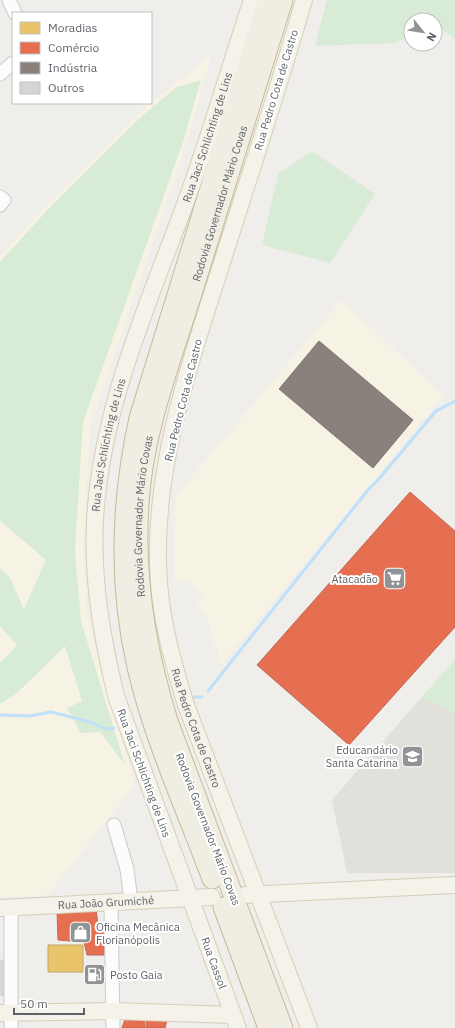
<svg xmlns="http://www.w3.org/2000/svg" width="455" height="1028" font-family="'IBM Plex Sans',sans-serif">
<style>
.commercial{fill:#f7f3e4}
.education{fill:#e2e0da}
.green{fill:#d8ebd6}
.homes{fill:#e9c46a;stroke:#c0a769}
.shops{fill:#e76f51;stroke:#be6b58}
.industry{fill:#8a817c;stroke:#7d7876}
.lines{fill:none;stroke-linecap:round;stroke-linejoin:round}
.stream{stroke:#bfe0f9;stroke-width:3}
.building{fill:#d6d5d3;stroke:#deddd9}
.minor-casing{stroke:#cbcccc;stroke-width:15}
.major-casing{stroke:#d7ceb8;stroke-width:18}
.highway-casing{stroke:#c8b996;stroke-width:21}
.minor{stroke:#fdfcfc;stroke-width:13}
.major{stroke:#f4f2e9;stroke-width:16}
.highway{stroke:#f0ede3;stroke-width:19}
.labels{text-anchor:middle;stroke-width:4;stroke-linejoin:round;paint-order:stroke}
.street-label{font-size:11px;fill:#5f6368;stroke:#fff}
.poi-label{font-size:11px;fill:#5f6368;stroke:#fff;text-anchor:end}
</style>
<rect width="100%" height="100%" fill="#efeeea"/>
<path class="commercial" d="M211,55L186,145L90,426L83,552L88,622L135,784L48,895L0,897V257L42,210L138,114Z
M342,300L443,396L221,665L207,617L197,605L205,596L187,581L175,584V496Z"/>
<path class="education" d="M421,698L455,712V873H347L332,800Z"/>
<path class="green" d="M327,0H455V39L437,26H435V20H411V36L394,43L315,46Z
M201,80L183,142L83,422L75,552L81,621L125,765L100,732L81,733L67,708L82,701L65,646L16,694L0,704V663L17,645L0,626V568L10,578L24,609L46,560L0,521V262L51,206L142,116L177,87Z
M312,151L375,194L330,263L262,245L278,174Z
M455,659V712L421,698Z"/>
<path class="homes" d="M48,945H83V972H48Z"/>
<path class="shops" d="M410,492L455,531V627L349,745L257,665Z
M96,910L98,924L105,925L104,955H87L84,942L58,940L57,911Z
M86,968H103V982H86Z
M169,1013L165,1028H146V1020Z
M135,1018L144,1020L145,1028H122L125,1019Z"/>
<path class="industry" d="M319,341L413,420L373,468L279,389Z"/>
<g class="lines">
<path class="stream" d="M208,691L368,490L378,480L436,411L455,401
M194,697H202
M0,715L30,716L51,712L90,722L106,729L114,728"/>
</g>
<path class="building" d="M0,960H5L6,996H0Z"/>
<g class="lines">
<defs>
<path id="minor" d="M9,0L15,13
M0,74L13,63
M0,197L4,200L0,205
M114,825L127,869L131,902
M111,903L113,1028
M11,908V1028"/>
<g id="major">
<path id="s1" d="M304,0C278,90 248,180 220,269C189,365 155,464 158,565C159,613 172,660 186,705L309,1028"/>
<path d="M245,895L455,885"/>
<path id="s2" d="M0,908L212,897"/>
<path d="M0,1013L113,1011L233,1015"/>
<path id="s3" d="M238,1028L116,696C102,638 92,580 95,520C101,410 146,309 184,207C209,139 229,69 252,0"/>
</g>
<g id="highway">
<path d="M212,879C186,809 154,740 137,667C118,585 121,500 139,418L268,0"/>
<path d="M223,907L268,1028"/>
<path id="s4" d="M283,1028L168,721C146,650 134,579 139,504C143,433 170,364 191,297C221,198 252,99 283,0"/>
</g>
</defs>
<use href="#minor" class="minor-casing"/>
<use href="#major" class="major-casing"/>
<use href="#highway" class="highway-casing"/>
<use href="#minor" class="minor"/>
<use href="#major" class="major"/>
<use href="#highway" class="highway"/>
</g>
<defs>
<symbol id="supermarket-square" viewBox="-11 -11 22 22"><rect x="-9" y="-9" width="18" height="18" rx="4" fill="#919496" stroke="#fff"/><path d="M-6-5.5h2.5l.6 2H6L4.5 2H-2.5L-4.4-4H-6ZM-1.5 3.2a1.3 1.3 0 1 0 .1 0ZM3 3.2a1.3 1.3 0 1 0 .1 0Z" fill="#fff"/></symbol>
<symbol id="school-square" viewBox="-11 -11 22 22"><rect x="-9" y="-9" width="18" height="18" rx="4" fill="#919496" stroke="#fff"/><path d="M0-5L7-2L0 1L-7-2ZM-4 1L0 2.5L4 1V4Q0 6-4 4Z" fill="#fff"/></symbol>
<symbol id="shop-square" viewBox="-11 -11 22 22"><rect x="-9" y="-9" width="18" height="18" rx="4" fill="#919496" stroke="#fff"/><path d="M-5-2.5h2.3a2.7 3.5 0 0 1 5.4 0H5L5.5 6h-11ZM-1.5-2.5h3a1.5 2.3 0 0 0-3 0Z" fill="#fff"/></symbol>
<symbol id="fuel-square" viewBox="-11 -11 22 22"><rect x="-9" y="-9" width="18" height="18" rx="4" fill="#919496" stroke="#fff"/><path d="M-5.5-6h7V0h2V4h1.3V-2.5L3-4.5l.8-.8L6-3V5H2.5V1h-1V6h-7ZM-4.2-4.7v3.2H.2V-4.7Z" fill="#fff"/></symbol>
</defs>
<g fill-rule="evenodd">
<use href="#supermarket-square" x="382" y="566" width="25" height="25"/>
<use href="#school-square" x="400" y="744" width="25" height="25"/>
<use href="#shop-square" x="68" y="920" width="25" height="25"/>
<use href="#fuel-square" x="82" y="962" width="25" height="25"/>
</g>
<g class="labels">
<g class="street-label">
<text transform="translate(276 90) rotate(-73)" y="4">Rua Pedro Cota de Castro</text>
<text dy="4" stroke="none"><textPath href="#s3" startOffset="932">Rua Jaci Schlichting de Lins</textPath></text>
<text dy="4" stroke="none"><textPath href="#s4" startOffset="860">Rodovia Governador Mário Covas</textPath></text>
<text transform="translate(183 400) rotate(-76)" y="4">Rua Pedro Cota de Castro</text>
<text dy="4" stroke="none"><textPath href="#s3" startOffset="608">Rua Jaci Schlichting de Lins</textPath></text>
<text dy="4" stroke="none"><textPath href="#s4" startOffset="536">Rodovia Governador Mário Covas</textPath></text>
<text dy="4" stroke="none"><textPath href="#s1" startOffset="754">Rua Pedro Cota de Castro</textPath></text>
<text transform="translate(144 773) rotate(70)" y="4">Rua Jaci Schlichting de Lins</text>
<text transform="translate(208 829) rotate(69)" y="4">Rodovia Governador Mário Covas</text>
<text dy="4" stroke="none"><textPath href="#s2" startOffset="106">Rua João Grumiché</textPath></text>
<text transform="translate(214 963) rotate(70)" y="4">Rua Cassol</text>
</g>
<g class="poi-label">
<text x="378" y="583">Atacadão</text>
<text x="398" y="754">Educandário<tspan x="398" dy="13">Santa Catarina</tspan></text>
<text x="96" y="931" text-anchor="start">Oficina Mecânica<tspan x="96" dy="13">Florianópolis</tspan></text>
<text x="110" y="979" text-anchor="start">Posto Gaia</text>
</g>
</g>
<rect x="12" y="12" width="140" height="92" fill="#ffffff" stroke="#bfc1c3"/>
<rect x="20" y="22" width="20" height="12" fill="#e9c46a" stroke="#bfc1c3"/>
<text x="48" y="32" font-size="12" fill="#5f6368">Moradias</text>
<rect x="20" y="42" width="20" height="12" fill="#e76f51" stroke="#bfc1c3"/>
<text x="48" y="52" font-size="12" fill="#5f6368">Comércio</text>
<rect x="20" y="62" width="20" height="12" fill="#8a817c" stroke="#bfc1c3"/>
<text x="48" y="72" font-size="12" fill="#5f6368">Indústria</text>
<rect x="20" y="82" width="20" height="12" fill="#d6d5d3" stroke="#bfc1c3"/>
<text x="48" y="92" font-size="12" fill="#5f6368">Outros</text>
<g transform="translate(423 32) rotate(120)"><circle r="19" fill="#ffffff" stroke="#bfc1c3"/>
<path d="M0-3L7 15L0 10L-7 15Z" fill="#919496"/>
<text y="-6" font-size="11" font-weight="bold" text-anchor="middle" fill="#5f6368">N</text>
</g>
<path d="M14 1008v6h70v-6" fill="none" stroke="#5f6368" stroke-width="2"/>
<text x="20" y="1008" font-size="12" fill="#5f6368" stroke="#ffffff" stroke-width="3" paint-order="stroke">50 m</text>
</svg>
